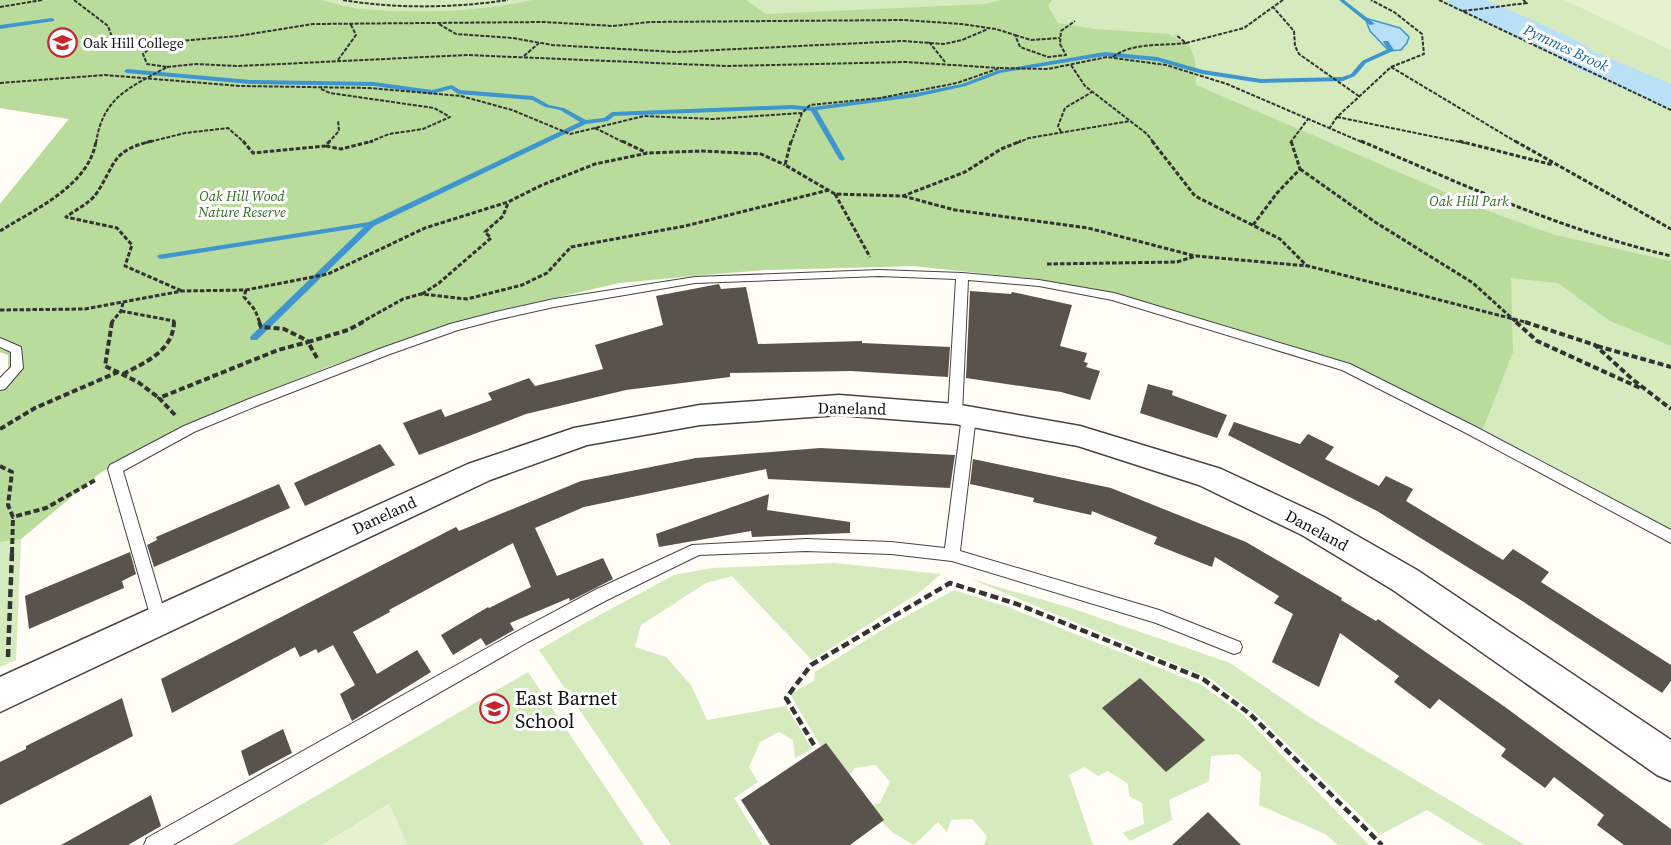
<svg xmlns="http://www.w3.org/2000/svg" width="1671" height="845" font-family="'Source Serif 4',serif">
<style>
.green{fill:#d5ebbd}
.forest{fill:#b9dc9c}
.pitch{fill:#e6f2cf}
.water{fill:#b9e0f7;stroke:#3f96cf;stroke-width:1.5}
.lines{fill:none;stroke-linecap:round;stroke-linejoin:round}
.stream{fill:#3f96cf;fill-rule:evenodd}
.river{fill:#b9e0f7;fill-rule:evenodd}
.building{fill:#5a524d}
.service-casing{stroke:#444;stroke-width:2}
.minor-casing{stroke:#444;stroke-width:3}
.path-far3{stroke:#333;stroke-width:2;stroke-dasharray:4 1.5;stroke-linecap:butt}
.path-far2{stroke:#333;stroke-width:3;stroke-dasharray:4.5 2;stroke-linecap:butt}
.path-far1{stroke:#333;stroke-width:4;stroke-dasharray:6 3;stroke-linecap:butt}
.path{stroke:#333;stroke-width:4.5;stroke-dasharray:8 4;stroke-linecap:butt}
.service{fill:#fff;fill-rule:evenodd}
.minor{fill:#fff;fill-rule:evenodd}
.labels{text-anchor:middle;stroke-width:6;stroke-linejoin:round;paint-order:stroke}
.far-poi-label{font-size:14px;fill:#111;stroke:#fff;text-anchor:start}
.far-park-label{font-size:14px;font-style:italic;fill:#2f6b1f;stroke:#fff}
.far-water-label{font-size:15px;font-style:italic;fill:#1768a6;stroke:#fff}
.street-label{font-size:16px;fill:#111;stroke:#fff}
.near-poi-label{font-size:20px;fill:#111;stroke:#fff;text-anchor:start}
</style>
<rect width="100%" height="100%" fill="#fffdf5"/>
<path class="green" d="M234,0H1671V531L1483,429L1348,365L1118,295L1038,279L914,266L764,270L619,283L515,307L450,324L330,366L189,423L100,473L21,539L16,660L0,667V380L8,373V355L0,352V204L69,119L0,108V65Z
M835,563L941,574L920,592L812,660L732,576L706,583L641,625L635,647L666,657L691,685L707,720L786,706L812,749L795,758L793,740L779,732L760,742L749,767L758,782L734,798L763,845H671L539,650L585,623L674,575L712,568Z
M971,579L1071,608L1230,663L1311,718L1525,845H1484L1427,810L1380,835L1257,715L1211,679Z
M954,590L1008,607L1202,685L1242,714L1369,845H1338L1325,834L1259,805L1261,773L1238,754L1211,756L1209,781L1169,800L1172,820L1130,841L1123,833L1144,824L1142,803L1129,796L1128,784L1108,771L1098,776L1084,767L1069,775L1093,845H984L987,836L972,819L951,820L947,832L938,822L914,845L893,833L867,806L880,803L890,782L876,765L855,768L843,784L790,694L814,681L815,672L890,625Z
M528,672L644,845H407L389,804L322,845H232Z"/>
<path class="forest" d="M0,0H321C334,3 348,8 362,9C417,14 477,12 532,0H746L766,14L985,4L1001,0H1052L1048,6L1058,23L1096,29L1169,34L1190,46L1195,60L1196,85L1496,214L1555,235L1671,261V346L1610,321L1558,283L1511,278L1513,352L1483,429L1348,365L1118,295L1038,279L914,266L764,270L700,275L619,283L515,307L450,324L330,366L189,423L100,473L21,539L0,542V380L8,373V355L0,352V204L69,119L0,108Z"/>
<path class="pitch" d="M1564,0H1671V50Z
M389,804L407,845H322Z"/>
<path class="water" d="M1365,18L1400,28L1409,37L1407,43L1401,50L1389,51L1370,31Z"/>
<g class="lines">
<path class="stream" d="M1339,0H1344L1375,24L1370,25Z
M52,18L54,19V21L0,29V25Z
M1384,41H1388L1394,50L1393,51L1366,63L1355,76L1343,81L1261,83L1202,74L1157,61L1105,56L1000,73L966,86L916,97L817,110L845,159L842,161L839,159L811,111L792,109L614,116L608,121L586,124L374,226L257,340H251L250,338L251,336L364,227L161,259L157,257L158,255L369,222L580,122L560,110L545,107L532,100L458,94L451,89L432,94L374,86L250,84L127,73L124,71L127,69L250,80L374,82L432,90L452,85L460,90L533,96L549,105L564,108L586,120L604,118L612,112L792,105L813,107L916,93L962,84L999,70L1105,52L1157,57L1203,70L1261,79L1342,77L1351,74L1362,61L1388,49L1383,42Z"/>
<path class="river" d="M1447,0H1487L1570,37L1595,52L1671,84V108L1659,104L1571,66L1548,51L1451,6Z"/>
</g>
<path class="building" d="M719,284L721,289L746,287L758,344L862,341V343L950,347L948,377L851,371L730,373V377L626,390L526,414L419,455L403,423L441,409L445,417L492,400L488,393L529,378L535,386L603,369L595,345L663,325L656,296Z
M970,291L1011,294L1012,292L1072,305L1060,346L1087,353L1084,362L1088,363L1086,367L1100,371L1090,400L1061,392L966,378Z
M1148,384L1173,391L1172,395L1227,415L1217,438L1140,413Z
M1234,422L1300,444L1308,434L1334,447L1325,459L1379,486L1386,476L1413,489L1406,501L1503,560L1513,549L1549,572L1541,582L1671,665V681L1662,693L1519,599L1377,511L1228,435Z
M380,444L395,465L305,506L294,483Z
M820,448L955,455L950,488L768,479L766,469L584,507L535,528L557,576L603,558L613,579L570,601L569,598L510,623L514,630L486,646L481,638L453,655L441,635L488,607L489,608L531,587L513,543L389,610L390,612L353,632L377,674L417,650L431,672L352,721L340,694L355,685L333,645L318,653L316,649L300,657L295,647L172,713L161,679L456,527L459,531L581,481L696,458Z
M973,459L1111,488L1246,542L1342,598L1341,600L1376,621L1378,619L1505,707L1671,829V845H1624L1597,825L1604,815L1554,777L1545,788L1501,756L1506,749L1439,699L1430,709L1394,682L1399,676L1340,633L1319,687L1272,662L1293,614L1274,603L1279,596L1215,557L1212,567L1154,544L1157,537L1092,511L1091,515L1033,502L1034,498L970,484Z
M279,484L290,508L154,567L147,545L157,540L156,537Z
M769,494L767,510L850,522V533L752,537L751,531L659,547L656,534Z
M130,552L136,574L122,581L124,588L29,629L25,596Z
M1140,678L1205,740L1166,772L1102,708Z
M122,698L133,736L0,805V762L26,749V746Z
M283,729L292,753L249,776L241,751Z
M826,743L884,820L850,845H770L741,800Z
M151,795L161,826L128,845H61Z
M1208,812L1241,845H1172Z"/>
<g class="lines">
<defs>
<path id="service" d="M879,270L962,273L1039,280L1114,293L1350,364L1476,427L1671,530V543L1466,433L1342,370L1112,300L1039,286L968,280L962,414L955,419L948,414L956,279L879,276L695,283L554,307L496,320L458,330L390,354L259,405L194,432L123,471L167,620L165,625L159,627L153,625L108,469L110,465L184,426L249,399L382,348L450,324L496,312L554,299L695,277Z
M0,338L21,347L23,368L5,389L0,390V378L11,367V352L0,347Z
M969,411L976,416L960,551L1159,610L1240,642L1242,647L1240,652L1234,654L1156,623L952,561L891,554L806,551L699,555L607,600L528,642L173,845H144L147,838L516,632L595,590L692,545L806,539L891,542L945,548L962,416Z"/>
<path id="minor" d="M839,395L955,404L1080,426L1221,469L1324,517L1417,570L1671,740V781L1657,775L1393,590L1302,535L1199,485L1078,446L955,424L839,415L700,425L587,445L490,480L0,712V677L468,464L574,428L700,405Z"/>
</defs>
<use href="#service" class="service-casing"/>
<use href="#minor" class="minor-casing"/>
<path class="path-far3" d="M74,0L108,26L114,43
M343,0C397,9 454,8 508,0
M1283,0L1273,7L1294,31L1295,46L1299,54L1360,97
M1439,0L1671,110
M0,7L42,0
M1463,11L1527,3L1523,0
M439,24L456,34L513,38L552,45L676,52L903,41L944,44L962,40L988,29
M1015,35L1031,40L1060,38
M929,42L945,62
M1186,43L1244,28L1273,7
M524,56L539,43
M1113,57C1132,42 1163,46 1186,43L1176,35
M338,60L356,35L350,23
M1071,65L1085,86L1147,134L1154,143
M167,67L196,64L239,66L467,55L727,66L906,62L999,68
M1391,67L1518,143
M0,83L105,75L240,86L369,88L461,96L512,110L570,134L644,116L713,119L802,113L810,105L880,98L957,83L1000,68L1048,69L1107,57L1166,65L1227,84L1364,143
M321,89L330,93L434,108L450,117L423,129L389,134L367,143
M1337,117L1465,143
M595,128L625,143
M1329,129L1337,117L1391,67L1424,54L1422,34L1394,12L1371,0
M1061,132L1058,126L1065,108L1092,92
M96,143C103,96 130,88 167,67L147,64L143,54L156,43L238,36L313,24L544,22L613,26L650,22L904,20L961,24L996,29L1015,35L1020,47L1048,57L1066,55L1060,44L1061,31L1075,21
M145,143L185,133L228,128L245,143
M328,143L339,131L338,120
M791,143L802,113
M1017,143L1029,138L1130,121
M1290,143L1308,119"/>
<path class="path-far2" d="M152,141C110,151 117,163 96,194C90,203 75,210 66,217L117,228L132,245L125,266L182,291
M243,141L253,153L325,146L330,141
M622,141L647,153
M791,141L785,165L835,194L903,196L965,172L1001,149L1021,141
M1152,141L1195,196L1280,239L1307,266
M1361,141C1463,185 1563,230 1671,256
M1459,141L1553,165
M1515,141L1671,229
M326,146L341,149L373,141
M1300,169L1375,222L1473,283L1517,323
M835,194L870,257
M903,196L955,210L1088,228L1195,256
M1253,225L1277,193L1300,169L1291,141
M0,231C35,209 89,186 96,141
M1047,264L1177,262L1196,256L1308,266L1529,323
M246,290L244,297L255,310L260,323
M422,294L439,283L491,238L485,232L503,216L508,203
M0,310L85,309L182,291L246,290L328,274L425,228L508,202L542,185L595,164L648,153L703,151L761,154L785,165
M121,311L174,321V323
M111,323L121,311L123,303
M360,323L403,299L421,294L467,299L522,285L547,273L571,247L685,226L829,190"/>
<path class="path-far1" d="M112,322L105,366L138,382L159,398
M259,322L261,327L284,329L308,341
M1516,322L1537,341L1640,388
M1525,322L1595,345L1632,379L1671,409
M1597,346L1671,367
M317,358L308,342L348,330L363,322
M123,374C146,362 173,351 174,322
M175,415L159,398L278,350L308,342
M0,429L35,408L118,372
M0,466L12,472L8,505L13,517L46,508L97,479
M12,553L13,517"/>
<path class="path" d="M8,657L12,552
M814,745L786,698L811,665L950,583L1017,604L1203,679L1250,714L1382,845"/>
<use href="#service" class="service"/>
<use href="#minor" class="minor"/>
</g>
<defs>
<symbol id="university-ring" viewBox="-11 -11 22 22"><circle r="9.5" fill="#fff" stroke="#c4262e" stroke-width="1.5"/><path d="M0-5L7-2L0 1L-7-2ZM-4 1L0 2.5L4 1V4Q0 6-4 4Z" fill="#c4262e"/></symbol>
<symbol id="school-ring" viewBox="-11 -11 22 22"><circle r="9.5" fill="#fff" stroke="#c4262e" stroke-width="1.5"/><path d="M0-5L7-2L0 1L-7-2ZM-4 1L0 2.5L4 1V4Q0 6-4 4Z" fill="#c4262e"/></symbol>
</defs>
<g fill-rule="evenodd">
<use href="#university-ring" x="46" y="26" width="33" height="33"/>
<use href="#school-ring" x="478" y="692" width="33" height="33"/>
</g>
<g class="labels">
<g class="far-poi-label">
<text x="83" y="48">Oak Hill College</text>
</g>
<g class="far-park-label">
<text x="242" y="201">Oak Hill Wood<tspan x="242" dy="16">Nature Reserve</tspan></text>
<text x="1469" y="206">Oak Hill Park</text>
</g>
<g class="far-water-label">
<text transform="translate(1566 48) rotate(25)" y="5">Pymmes Brook</text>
</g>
<g class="street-label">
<text transform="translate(852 408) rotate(1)" y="6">Daneland</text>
<text transform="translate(384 515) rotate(-25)" y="6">Daneland</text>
<text transform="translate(1317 530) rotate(28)" y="6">Daneland</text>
</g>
<g class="near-poi-label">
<text x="515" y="705">East Barnet<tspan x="515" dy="23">School</tspan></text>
</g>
</g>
</svg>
